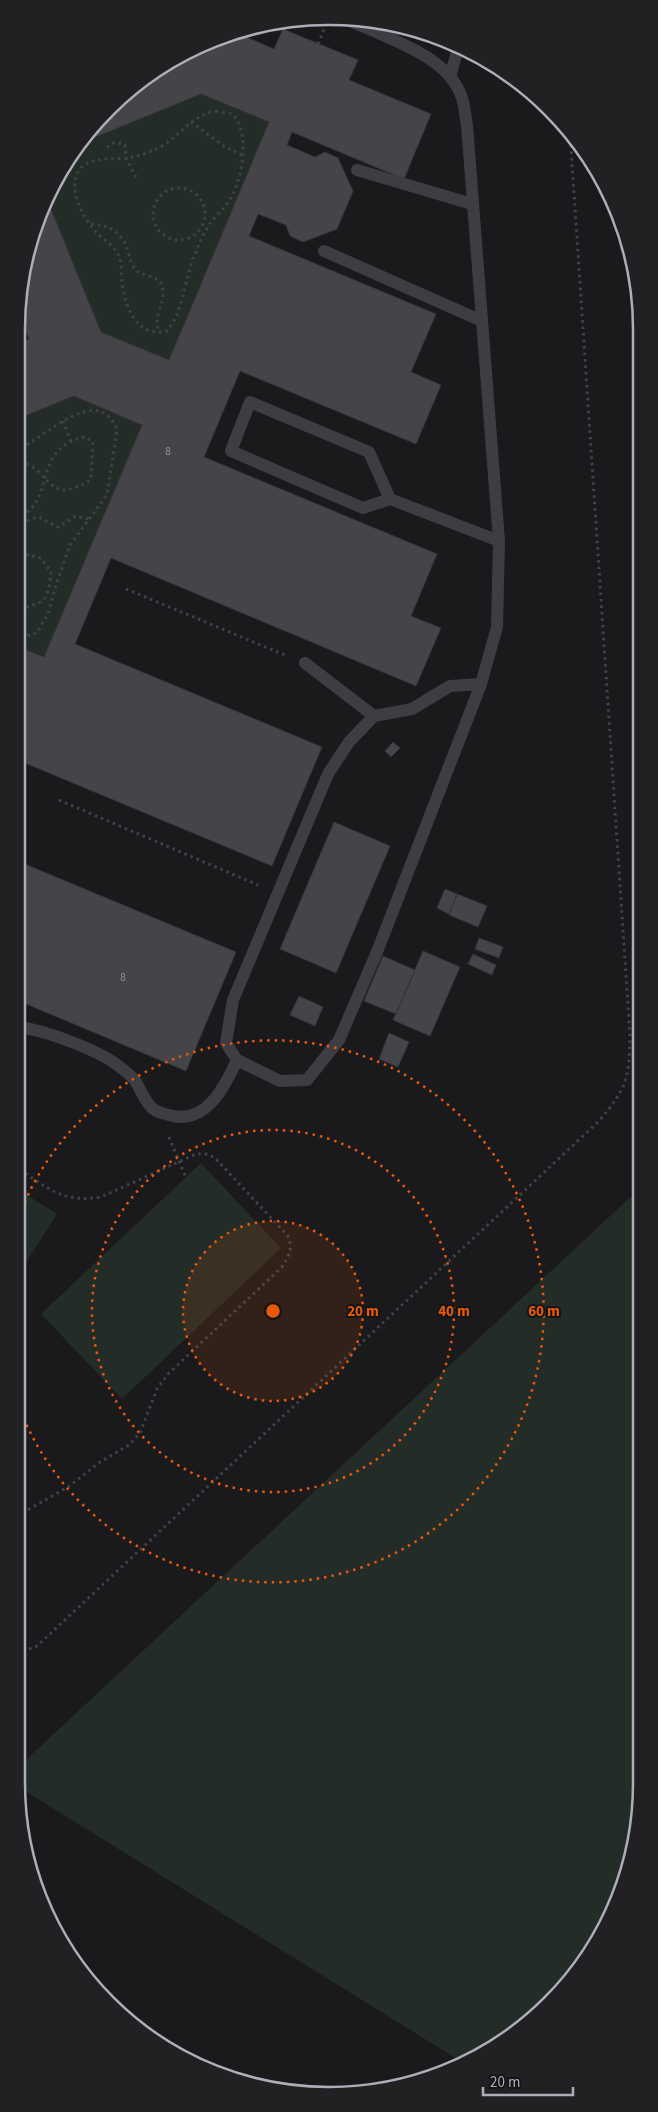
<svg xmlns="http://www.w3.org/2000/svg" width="658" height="2112" font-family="'Source Sans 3',sans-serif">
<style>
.green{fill:#242c27}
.building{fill:#454449;stroke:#353438}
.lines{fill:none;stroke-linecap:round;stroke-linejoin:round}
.path{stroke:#414147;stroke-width:3;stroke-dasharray:2.5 4;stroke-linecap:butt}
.lane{stroke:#3e3d43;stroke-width:12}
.ring{fill:none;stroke:#e8590c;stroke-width:2.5;stroke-dasharray:2.5 5}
.labels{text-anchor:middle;stroke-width:4;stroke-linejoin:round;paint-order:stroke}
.number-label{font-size:11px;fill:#93949e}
.rim{fill:none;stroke:#adaeba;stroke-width:2.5}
.centre{fill:#e8590c;stroke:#151517;stroke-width:2.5}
.ring-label{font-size:15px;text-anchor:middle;font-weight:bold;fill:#e8590c;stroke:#151517;stroke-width:4;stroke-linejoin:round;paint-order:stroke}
</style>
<rect width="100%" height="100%" fill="#1a1a1c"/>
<path class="green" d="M201,94L269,122L169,360L101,332L49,204L69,155L81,143Z
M74,396L142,425L44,657L21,648L22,417Z
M201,1163L281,1248L122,1399L41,1314Z
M19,1190L57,1214L18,1275Z
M637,1191L636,1844L589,1957L503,2043L462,2062L17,1786L16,1769Z"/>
<path class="building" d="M283,29L358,60L349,80L431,114L404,179L292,132L287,145L315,157L325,152L338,158L353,191L337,229L303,242L290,236L286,225L258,214L249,236L436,314L411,372L441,385L416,444L240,371L204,457L437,554L411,616L441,628L416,686L111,558L75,644L322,747L272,866L25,763L20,774L21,648L44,657L142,425L74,396L22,417V342L29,339L22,323V268L49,204L101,332L169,360L269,122L201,94L81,143L155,69L239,34L274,49Z
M393,742L400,748L391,757L385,751Z
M334,822L390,846L336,973L280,949Z
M20,862L236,952L186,1071L19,1001Z
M445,889L457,894L449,914L437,908Z
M457,894L487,906L478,927L449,915Z
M479,938L503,947L499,958L475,949Z
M423,951L460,967L430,1036L393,1020Z
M473,954L496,965L492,975L468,964Z
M383,956L415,970L396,1014L364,1001Z
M299,996L323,1007L315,1026L290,1015Z
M389,1033L409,1042L398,1067L379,1059Z"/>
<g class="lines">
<path class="path" d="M318,44L327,22
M216,111L232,114C250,130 243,174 233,194C228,205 219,212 212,221C205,230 200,241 196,252C184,277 185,309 167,331C136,338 125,307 122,282C121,274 122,264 119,256C115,246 102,239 95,231C83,218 68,189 78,172C89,155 111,160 127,158C137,157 147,153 156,149C179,139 190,115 216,111Z
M191,122L224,146L242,155
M107,147L115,142L125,145L126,158L136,177
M153 214a26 26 0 1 1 52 0a26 26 0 1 1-52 0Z
M91,224C110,225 122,232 128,251C130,257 131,264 135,269C142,278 162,273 163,291C164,307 153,314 159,332
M63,421L71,442
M21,515C56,501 31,448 85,437L93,442L91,479C86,484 81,485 74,488C48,498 46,467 22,463
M21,523L38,517L58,527L76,516L89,519
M126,589L285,655
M21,611C26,607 30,606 36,604C49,600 50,584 51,572L41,558L21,553
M21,636L33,635L38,631L48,614L56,585L70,545L107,495L117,430C99,382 47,436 22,447
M59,800L258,885
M169,1137L186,1178
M17,1516L68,1487L100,1462L129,1445L140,1433L157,1389L168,1374L282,1267C289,1256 293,1249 288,1236L214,1157L206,1154H196L101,1197C63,1203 49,1189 19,1169
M17,1654L37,1646L599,1121C627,1088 629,1079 630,1036L570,132"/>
<path class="lane" d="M352,22L374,31L378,22
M374,31C406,46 450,61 462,98C465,107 465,117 467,125L499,541L497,627L481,684L377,952L339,1040L307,1080L280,1081L237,1060L226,1043L233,1000L328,774L349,742L374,716L412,709L450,686L481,684
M450,77L458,48
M357,170L472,204
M324,251L482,321
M390,499L363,508L231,451L250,402L369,452L390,499L499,541
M305,663L374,716
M19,1027C44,1030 95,1049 116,1064C122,1069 132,1075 136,1082C141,1091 144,1100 152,1108C157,1113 166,1114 173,1116C207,1123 225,1086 237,1060"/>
</g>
<circle cx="273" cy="1311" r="90" fill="#e8590c" fill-opacity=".12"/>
<g class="ring">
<circle cx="273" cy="1311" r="90"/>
<circle cx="273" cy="1311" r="181"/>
<path d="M19 1216A271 271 0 1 1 18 1404"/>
</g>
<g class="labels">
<g class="number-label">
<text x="168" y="455">8</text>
<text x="123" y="981">8</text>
</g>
</g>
<path d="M0 0H658V2112H0ZM329 25H329A304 304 0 0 1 633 329V1783A304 304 0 0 1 329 2087H329A304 304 0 0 1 25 1783V329A304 304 0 0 1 329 25Z" fill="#212124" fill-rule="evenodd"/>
<path class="rim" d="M329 25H329A304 304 0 0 1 633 329V1783A304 304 0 0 1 329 2087H329A304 304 0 0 1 25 1783V329A304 304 0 0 1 329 25Z"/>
<circle cx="273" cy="1311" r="8" class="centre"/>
<g class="ring-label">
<text x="363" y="1316">20 m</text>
<text x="454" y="1316">40 m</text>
<text x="544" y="1316">60 m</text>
</g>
<path d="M483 2087v8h90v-8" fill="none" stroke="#adaeba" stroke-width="2.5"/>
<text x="490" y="2087" font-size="15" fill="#adaeba" stroke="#151517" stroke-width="4" paint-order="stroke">20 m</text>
</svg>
